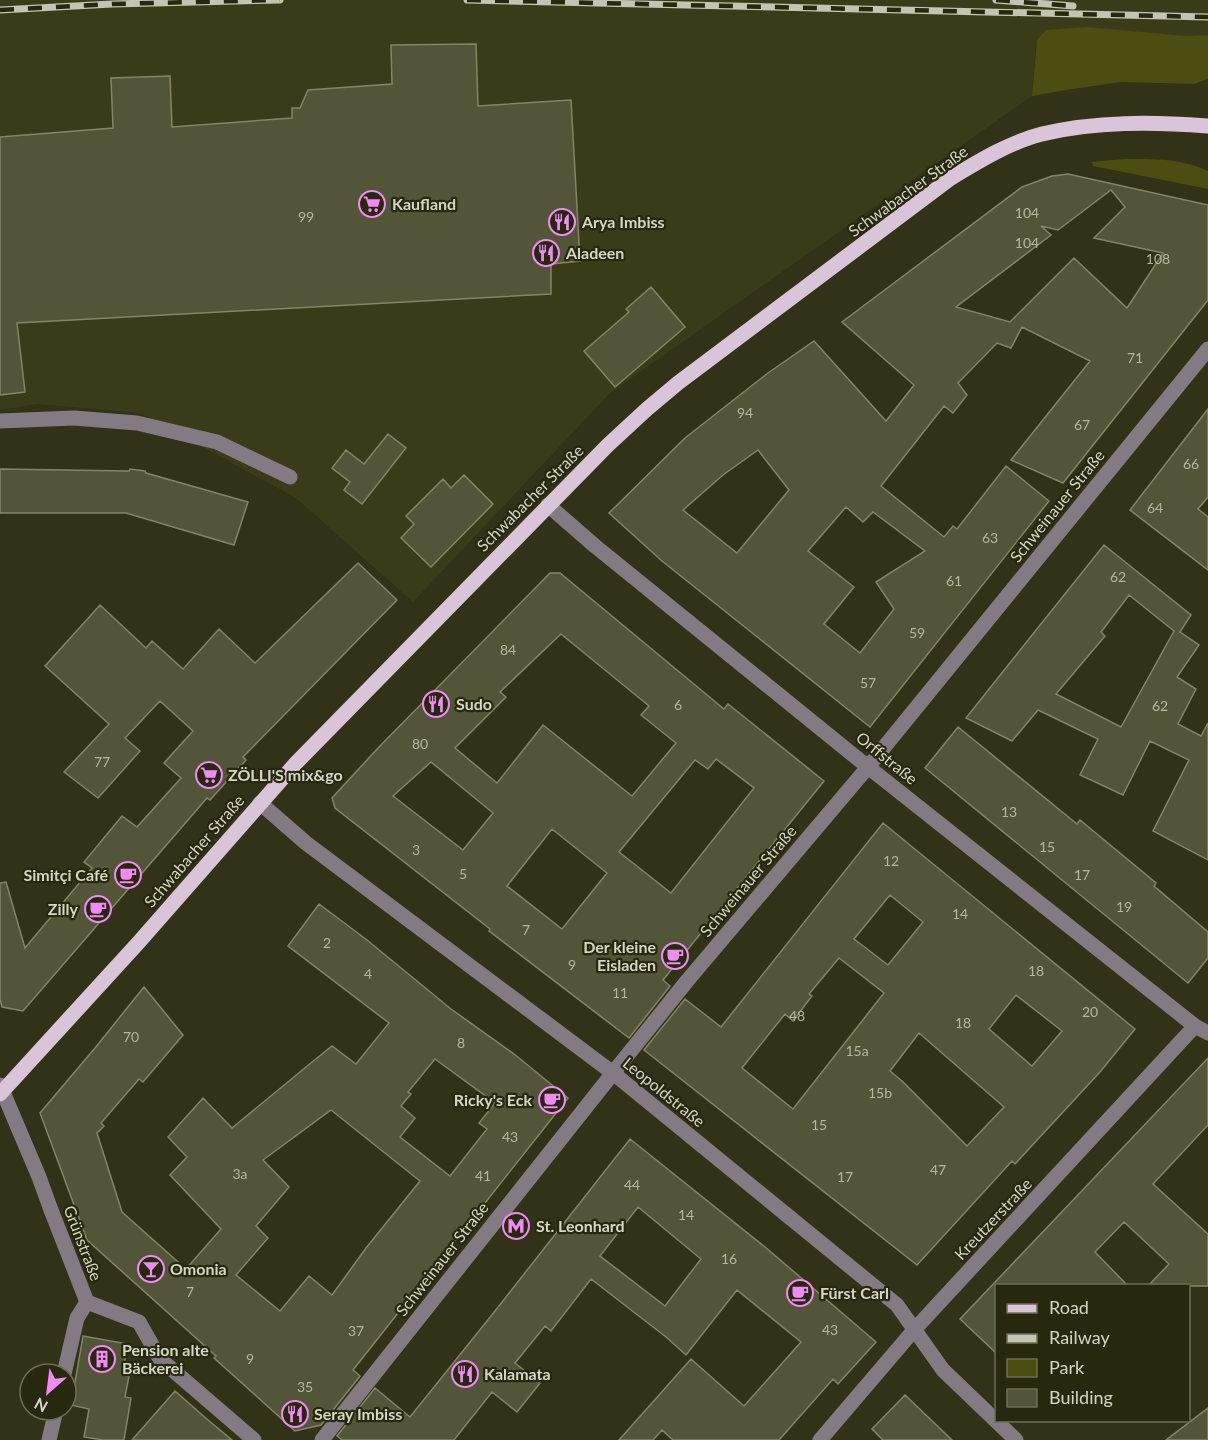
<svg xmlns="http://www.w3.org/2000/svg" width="1208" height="1440" font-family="Lato,sans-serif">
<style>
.built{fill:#3a3c19}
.green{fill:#4b4d11}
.building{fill:#535539;stroke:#838567;stroke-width:1.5;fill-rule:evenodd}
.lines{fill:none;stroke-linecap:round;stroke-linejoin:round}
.minor{stroke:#847a84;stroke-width:15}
.major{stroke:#d9c4d9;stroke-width:15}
.rail-casing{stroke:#c3c5b4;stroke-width:7}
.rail{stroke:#27280d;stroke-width:4.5;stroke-dasharray:14;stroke-linecap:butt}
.labels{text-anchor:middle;stroke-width:4.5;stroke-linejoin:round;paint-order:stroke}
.number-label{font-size:14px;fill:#b4b6a3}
.street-label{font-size:16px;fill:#d4d6c6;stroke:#27280d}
.poi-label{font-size:16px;font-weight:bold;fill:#d4d6c6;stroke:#27280d;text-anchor:start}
</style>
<rect width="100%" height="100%" fill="#313217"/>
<path class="built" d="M0,0H1208V46L1036,43L1032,96L610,393L413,602L296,498L140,413L38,404L0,410Z"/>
<path class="green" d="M1087,27L1186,36L1208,35V79L1194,84L1121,82L1066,90L1032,96L1037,40L1046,30Z
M1124,159C1153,159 1181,158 1208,171V189L1093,166L1092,162Z"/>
<path class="building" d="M476,44L478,106L571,100L580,261L551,264V294L17,323L25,392L0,395V137L113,128L111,78L170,76L172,127L292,118V108H300L308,90L392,84L391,45Z
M1068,174L1208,205V300L1063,483L1011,460L1090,361L1022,327L1011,348L997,343L958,383L967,395L953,413L944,406L881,486L944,537L953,526L957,529L1006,466L1049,501L870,727L662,561L609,513L685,438L768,373L814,341L886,421L914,385L842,322L1022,187L1052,176ZM1111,190L1125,207L1094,238L1163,253L1127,308L1074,258L1010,322L956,307L1051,235L1041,226L1058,230ZM758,450L789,490L737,553L683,510L723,475ZM846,507L863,522L873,512L925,551L876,582L894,609L860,653L824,624L854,587L808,551Z
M651,287L685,327L615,387L584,351L629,312L626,309Z
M1208,409V497L1198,509L1208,517V570L1130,510Z
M388,434L406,448L362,504L344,490L350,482L332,468L346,450L364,464Z
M0,469L129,471L130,469L145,471L146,473L248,502L234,545L126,513H0Z
M464,475L493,504L431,567L401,538L414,524L406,516L443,479L451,488Z
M1104,545L1191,615L1180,632L1199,645L1177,677L1196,689L1178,724L1201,736L1208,723V860L1153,831L1189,760L1150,741L1123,795L1080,775L1098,739L1038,710L1012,741L966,718ZM1129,595L1174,631L1121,727L1056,694L1105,636L1101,632Z
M358,563L397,600L243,757L246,760L210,800L207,798L23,1011L2,1007L0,999V883L6,882L25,948L92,868L84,862L122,816L137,827L181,778L164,763L193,731L160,701L125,738L140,751L98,798L64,772L109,724L45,666L100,605L146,648L152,641L183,669L219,629L255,663Z
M550,573H560L724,709L728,704L824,781L663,980L670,986L629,1038L489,931L490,929L335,808L332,798L378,748ZM561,634L649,706L641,715L676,743L632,796L543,725L497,783L455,748L506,697L500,692ZM716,759L754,788L671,893L619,852L695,760L708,769ZM431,762L493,813L463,850L393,796ZM552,829L607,873L562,929L507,886Z
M958,727L1077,824L1080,820L1156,883L1154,886L1208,932V958L1188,983L925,768Z
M883,823L1135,1029L1100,1072L1015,1164L1012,1161L917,1265L644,1050L685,999L721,1027ZM890,895L923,922L888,965L854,939ZM839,958L884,993L793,1109L742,1068L785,1014L793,1021L812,996L809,994ZM1016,995L1062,1031L1032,1066L989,1029ZM919,1033L1004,1107L967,1146L902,1081L890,1071Z
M319,904L367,940L451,1009L514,1054L568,1098L353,1370L360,1376L321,1425L295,1431L214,1358L216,1356L87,1240L40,1113L95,1048L144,987L183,1035L143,1082L139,1079L101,1123L104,1126L97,1133L122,1212L186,1269L221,1229L170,1175L187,1157L168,1137L203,1098L232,1128L306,1067L332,1046L356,1064L389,1023L288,946ZM435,1059L495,1103L479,1123L487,1129L450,1176L400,1137L415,1118L401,1106L411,1094L408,1092ZM331,1110L420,1181L366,1248L332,1295L309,1276L280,1311L236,1275L268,1238L256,1226L289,1187L263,1160Z
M1208,1058V1125L1153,1184L1208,1234V1286H1148L1169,1264L1124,1222L1095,1252L1128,1286H996V1353L960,1319Z
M630,1139L765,1247L876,1342L838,1384L833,1379L779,1440H673L662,1430L653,1440H619L691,1359L744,1406L801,1342L737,1290L686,1355L666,1337L591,1279L551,1331L545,1326L515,1363L540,1383L517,1412L492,1392L454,1440H342L337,1436L375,1388L410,1417L495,1311ZM638,1207L701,1259L665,1306L600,1256Z
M83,1336L128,1344L122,1375L129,1376L125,1397L131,1398L124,1440H103L84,1437L89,1409L71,1405Z
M175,1391L208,1420L232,1440H132Z
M905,1395L952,1440H883L872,1429Z
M1208,1408V1440H1166Z"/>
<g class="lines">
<path class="minor" d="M0,421L74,418L137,423L217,442L290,477
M548,505L595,546L868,767L1195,1026L1208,1033
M260,803L306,843L613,1073L897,1305L943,1370L1016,1440
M0,1085L39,1177L51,1210L87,1302L139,1322L160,1359L254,1440
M64,1374L77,1318L87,1302
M49,1440L56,1410
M322,1440L613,1073L687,981L868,767L1208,349
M820,1440L914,1330L1195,1026"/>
<path class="major" d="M0,1094L139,942L296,763L608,445L647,409L678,383L951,178C979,161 1010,142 1042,134C1096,121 1153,122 1208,126"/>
<defs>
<path id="rail" d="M467,0L1208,17
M996,0L1073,6
M0,10L112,4L280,0"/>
</defs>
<use href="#rail" class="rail-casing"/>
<use href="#rail" class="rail"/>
</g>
<defs>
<symbol id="supermarket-ring" viewBox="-11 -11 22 22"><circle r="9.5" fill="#27280d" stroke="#f08bf5" stroke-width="1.5"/><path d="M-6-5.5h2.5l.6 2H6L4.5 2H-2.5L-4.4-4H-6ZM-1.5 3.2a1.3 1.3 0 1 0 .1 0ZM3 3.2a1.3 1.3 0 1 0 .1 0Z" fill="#f08bf5"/></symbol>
<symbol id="restaurant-ring" viewBox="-11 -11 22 22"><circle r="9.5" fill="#27280d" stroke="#f08bf5" stroke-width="1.5"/><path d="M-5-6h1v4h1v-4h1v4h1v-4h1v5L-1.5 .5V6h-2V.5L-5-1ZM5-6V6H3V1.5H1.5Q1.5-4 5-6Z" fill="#f08bf5"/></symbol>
<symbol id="cafe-ring" viewBox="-11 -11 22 22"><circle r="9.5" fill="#27280d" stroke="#f08bf5" stroke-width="1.5"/><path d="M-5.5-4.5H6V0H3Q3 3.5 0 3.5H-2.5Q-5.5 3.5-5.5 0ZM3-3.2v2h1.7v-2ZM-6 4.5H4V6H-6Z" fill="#f08bf5"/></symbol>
<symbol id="metro-ring" viewBox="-11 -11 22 22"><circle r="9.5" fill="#27280d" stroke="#f08bf5" stroke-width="1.5"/><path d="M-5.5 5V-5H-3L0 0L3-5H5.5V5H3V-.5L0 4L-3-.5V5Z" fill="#f08bf5"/></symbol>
<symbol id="bar-ring" viewBox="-11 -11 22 22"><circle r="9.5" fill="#27280d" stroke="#f08bf5" stroke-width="1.5"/><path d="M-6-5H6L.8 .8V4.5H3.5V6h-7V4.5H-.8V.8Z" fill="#f08bf5"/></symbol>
<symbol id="building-ring" viewBox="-11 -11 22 22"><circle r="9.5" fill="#27280d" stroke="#f08bf5" stroke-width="1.5"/><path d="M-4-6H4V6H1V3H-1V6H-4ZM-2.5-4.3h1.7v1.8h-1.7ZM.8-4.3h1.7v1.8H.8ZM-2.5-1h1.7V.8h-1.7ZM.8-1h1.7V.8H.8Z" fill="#f08bf5"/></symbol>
</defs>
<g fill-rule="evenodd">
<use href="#supermarket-ring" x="357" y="189" width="30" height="30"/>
<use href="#restaurant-ring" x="547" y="207" width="30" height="30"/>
<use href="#restaurant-ring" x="531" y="238" width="30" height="30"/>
<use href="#restaurant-ring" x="421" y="689" width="30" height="30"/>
<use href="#supermarket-ring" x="194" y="760" width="30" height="30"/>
<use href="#cafe-ring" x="113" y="860" width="30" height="30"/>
<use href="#cafe-ring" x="83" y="894" width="30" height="30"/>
<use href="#cafe-ring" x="660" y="941" width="30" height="30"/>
<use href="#cafe-ring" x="537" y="1085" width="30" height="30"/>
<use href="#metro-ring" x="501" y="1211" width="30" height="30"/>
<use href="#bar-ring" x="136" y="1254" width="30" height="30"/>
<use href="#cafe-ring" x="785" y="1278" width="30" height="30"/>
<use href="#building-ring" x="87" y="1344" width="30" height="30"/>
<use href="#restaurant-ring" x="450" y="1359" width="30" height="30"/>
<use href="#restaurant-ring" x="280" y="1399" width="30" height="30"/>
</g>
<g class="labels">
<g class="number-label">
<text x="1027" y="218">104</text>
<text x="306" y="222">99</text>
<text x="1027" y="248">104</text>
<text x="1158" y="264">108</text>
<text x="1135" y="363">71</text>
<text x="745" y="418">94</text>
<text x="1082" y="430">67</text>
<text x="1191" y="469">66</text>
<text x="1155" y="513">64</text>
<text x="990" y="543">63</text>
<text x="1118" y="582">62</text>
<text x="954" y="586">61</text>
<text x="917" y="638">59</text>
<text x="508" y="655">84</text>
<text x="868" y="688">57</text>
<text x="678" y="710">6</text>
<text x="1160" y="711">62</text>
<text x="420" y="749">80</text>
<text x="102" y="767">77</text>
<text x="1009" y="817">13</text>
<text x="1047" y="852">15</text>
<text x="416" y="855">3</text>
<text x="891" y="866">12</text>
<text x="463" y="879">5</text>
<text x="1082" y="880">17</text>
<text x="1124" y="912">19</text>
<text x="960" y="919">14</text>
<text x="526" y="935">7</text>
<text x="327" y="948">2</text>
<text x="572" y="970">9</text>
<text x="1036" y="976">18</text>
<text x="368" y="979">4</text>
<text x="620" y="998">11</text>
<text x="1090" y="1017">20</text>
<text x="797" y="1021">48</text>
<text x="963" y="1028">18</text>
<text x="131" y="1042">70</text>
<text x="461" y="1048">8</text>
<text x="857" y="1056">15a</text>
<text x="880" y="1098">15b</text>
<text x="819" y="1130">15</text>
<text x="510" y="1142">43</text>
<text x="938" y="1175">47</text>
<text x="240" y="1179">3a</text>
<text x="483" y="1181">41</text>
<text x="845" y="1182">17</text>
<text x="632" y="1190">44</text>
<text x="686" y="1220">14</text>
<text x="729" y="1264">16</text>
<text x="190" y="1297">7</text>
<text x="830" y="1335">43</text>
<text x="356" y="1336">37</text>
<text x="250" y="1364">9</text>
<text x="305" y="1392">35</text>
</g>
<g class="street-label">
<text transform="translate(908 191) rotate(-36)" y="6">Schwabacher Straße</text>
<text transform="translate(530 498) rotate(-45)" y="6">Schwabacher Straße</text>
<text transform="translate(1057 506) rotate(-51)" y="6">Schweinauer Straße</text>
<text transform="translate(887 758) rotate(39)" y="6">Orffstraße</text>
<text transform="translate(194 851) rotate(-49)" y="6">Schwabacher Straße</text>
<text transform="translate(748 881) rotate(-50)" y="6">Schweinauer Straße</text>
<text transform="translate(664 1092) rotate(39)" y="6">Leopoldstraße</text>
<text transform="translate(993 1219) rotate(-47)" y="6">Kreutzerstraße</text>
<text transform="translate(83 1243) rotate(69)" y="6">Grünstraße</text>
<text transform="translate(442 1259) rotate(-52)" y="6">Schweinauer Straße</text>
</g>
<g class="poi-label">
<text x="392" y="210">Kaufland</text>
<text x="582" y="228">Arya Imbiss</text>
<text x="566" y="259">Aladeen</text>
<text x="456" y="710">Sudo</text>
<text x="228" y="781">ZÖLLI'S mix&amp;go</text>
<text x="108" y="881" text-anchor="end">Simitçi Café</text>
<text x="78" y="915" text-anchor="end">Zilly</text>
<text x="656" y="953" text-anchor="end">Der kleine<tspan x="656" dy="18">Eisladen</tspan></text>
<text x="532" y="1106" text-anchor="end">Ricky's Eck</text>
<text x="536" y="1232">St. Leonhard</text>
<text x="170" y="1275">Omonia</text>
<text x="820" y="1299">Fürst Carl</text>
<text x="122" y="1356">Pension alte<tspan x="122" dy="18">Bäckerei</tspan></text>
<text x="484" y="1380">Kalamata</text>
<text x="314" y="1420">Seray Imbiss</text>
</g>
</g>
<rect x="995" y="1284" width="195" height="138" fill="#27280d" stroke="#6c6e57" stroke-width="1.5"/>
<rect x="1007" y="1304" width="30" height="9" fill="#d9c4d9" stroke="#6c6e57" stroke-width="1.5"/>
<text x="1049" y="1314" font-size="18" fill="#d4d6c6">Road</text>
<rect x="1007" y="1334" width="30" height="9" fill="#c3c5b4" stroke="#6c6e57" stroke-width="1.5"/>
<text x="1049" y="1344" font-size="18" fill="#d4d6c6">Railway</text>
<rect x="1007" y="1359" width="30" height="18" fill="#4b4d11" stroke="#6c6e57" stroke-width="1.5"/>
<text x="1049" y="1374" font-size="18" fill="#d4d6c6">Park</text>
<rect x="1007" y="1389" width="30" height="18" fill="#535539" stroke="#6c6e57" stroke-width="1.5"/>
<text x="1049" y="1404" font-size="18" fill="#d4d6c6">Building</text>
<g transform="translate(48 1392) rotate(208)"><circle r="28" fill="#27280d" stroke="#6c6e57" stroke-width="1.5"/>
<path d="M0-4.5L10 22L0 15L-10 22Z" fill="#f08bf5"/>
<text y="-9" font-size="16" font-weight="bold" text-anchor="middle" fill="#d4d6c6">N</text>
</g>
</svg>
